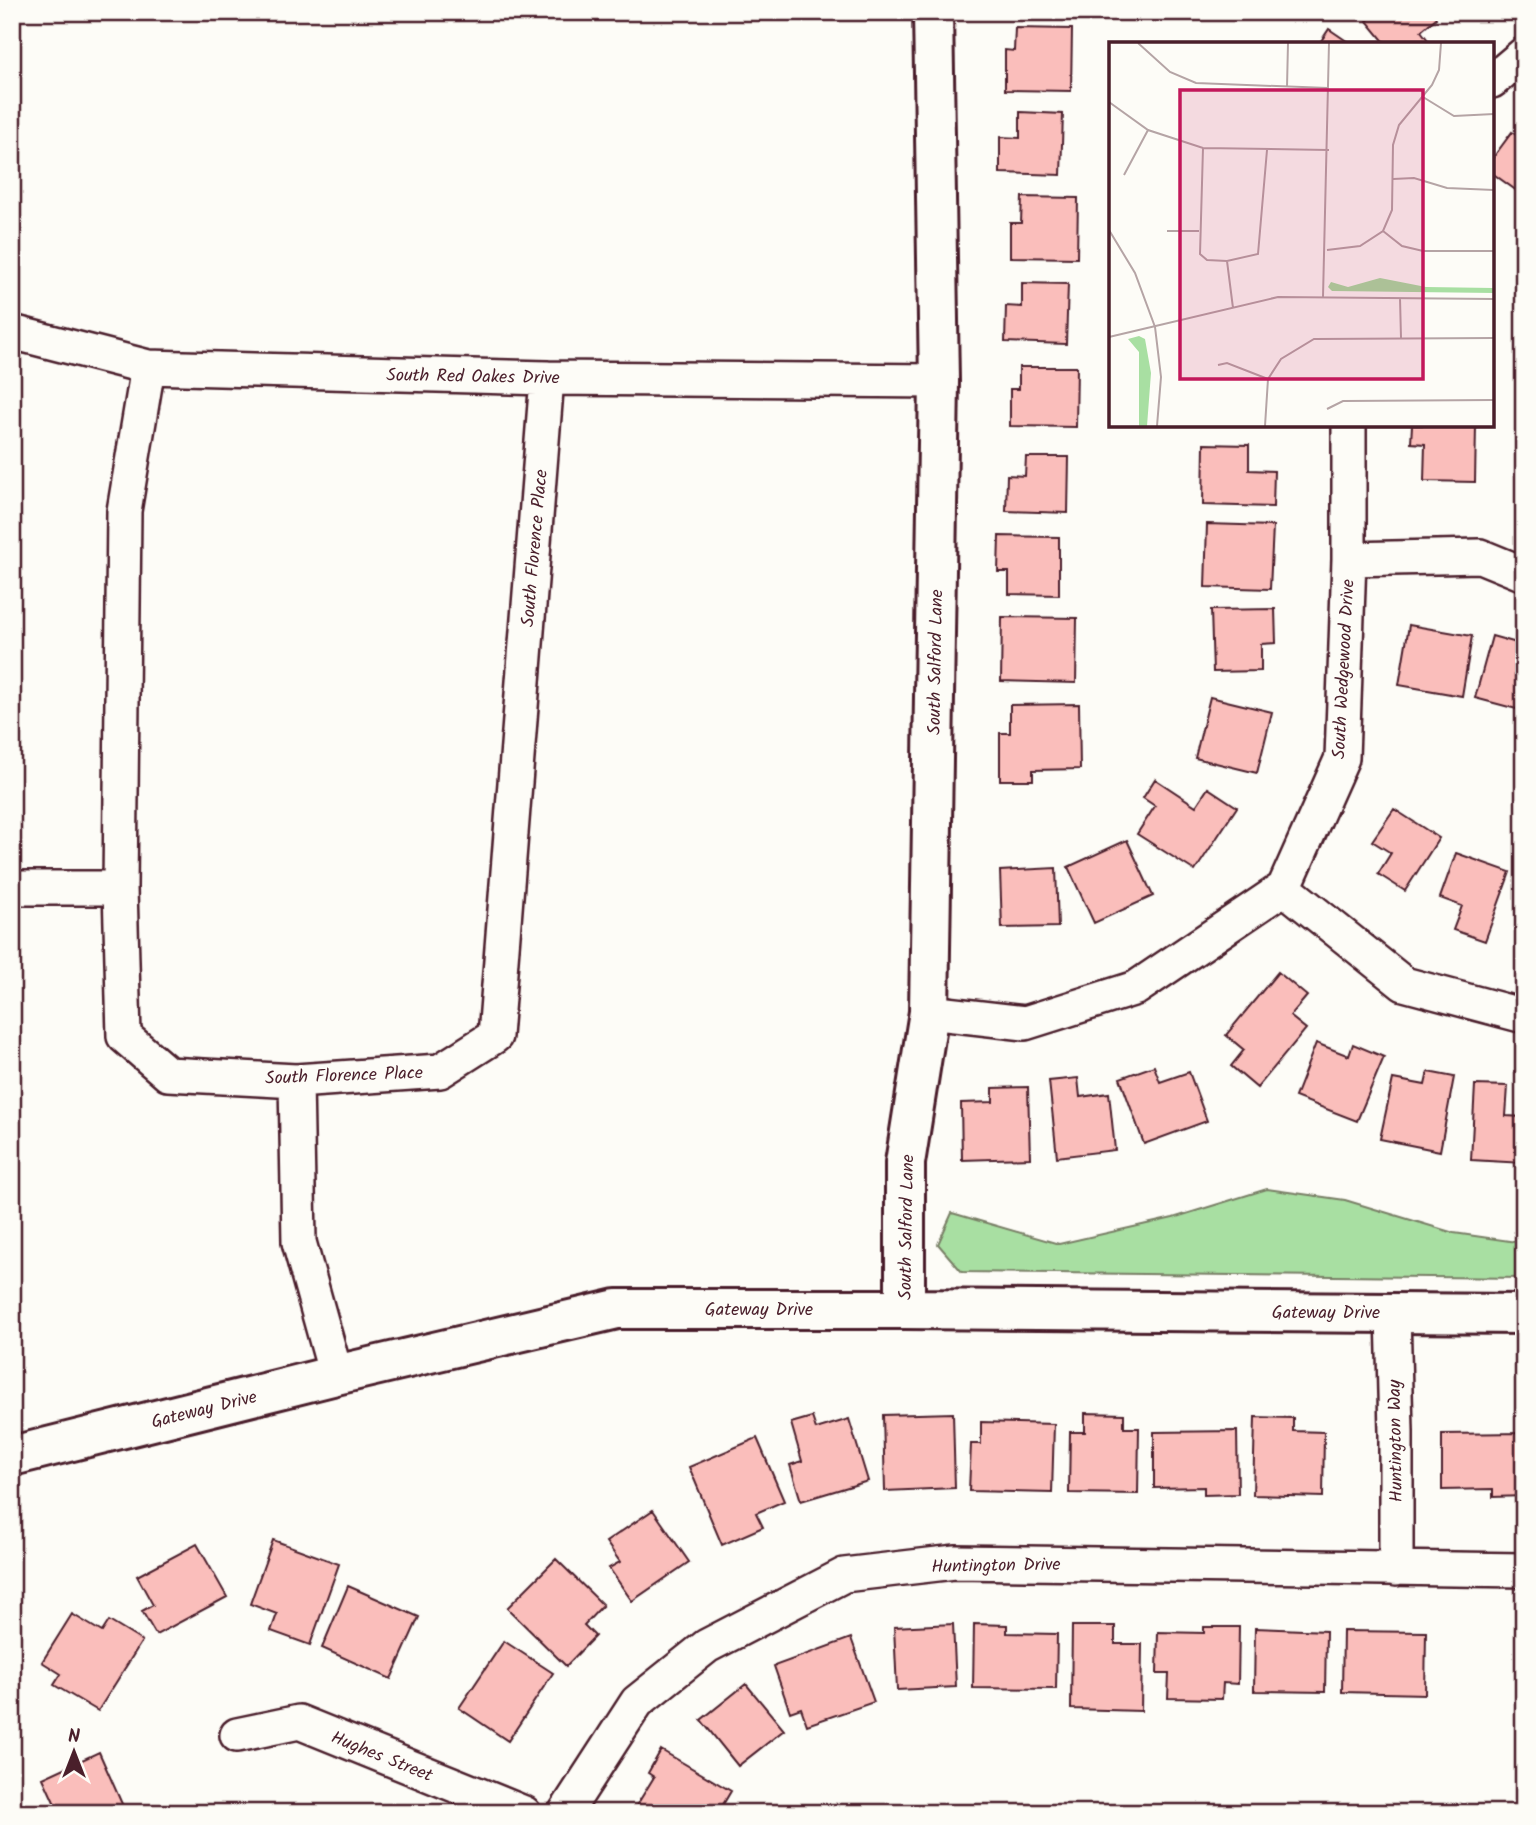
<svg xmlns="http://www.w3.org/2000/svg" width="1536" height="1825" font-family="Kalam,sans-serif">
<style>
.green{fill:#a8dfa2;stroke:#797f66;stroke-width:2}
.building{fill:#fabebb;stroke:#4a1f2b;stroke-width:2}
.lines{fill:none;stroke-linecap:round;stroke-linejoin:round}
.street-casing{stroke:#4a1f2b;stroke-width:38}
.secondary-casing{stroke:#4a1f2b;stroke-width:44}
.street{stroke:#fdfcf7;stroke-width:33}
.secondary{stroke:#fdfcf7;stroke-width:38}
.labels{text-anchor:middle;stroke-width:6;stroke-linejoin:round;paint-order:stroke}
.street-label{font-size:18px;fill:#4a1f2b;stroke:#fdfcf7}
.inset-road{fill:none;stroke:#b5a4a5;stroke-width:2}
.view{fill:#c2185b;fill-opacity:0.15;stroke:#c2185b;stroke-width:3.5}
.inset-edge{fill:none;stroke:#4a1f2b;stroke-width:3.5}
</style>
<rect width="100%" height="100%" fill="#fdfcf7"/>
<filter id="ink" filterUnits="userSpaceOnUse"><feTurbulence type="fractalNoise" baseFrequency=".0143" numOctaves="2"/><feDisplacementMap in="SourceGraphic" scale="14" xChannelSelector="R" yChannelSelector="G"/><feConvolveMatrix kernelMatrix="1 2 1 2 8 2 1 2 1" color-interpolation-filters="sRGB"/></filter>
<g filter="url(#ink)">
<path class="green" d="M1267,1189L1345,1200L1454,1233L1524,1243V1278L962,1272L938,1244L952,1213L1059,1244L1173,1218Z"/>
<path class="building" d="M1378,12H1432L1436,18L1421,31L1431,44H1386L1367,21Z
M1015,28L1072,29L1071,91L1005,90V50L1014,51Z
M1329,29L1351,44H1319Z
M1020,112L1063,114L1061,175L1000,173V137L1020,138Z
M1512,132L1524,141V196L1492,173V159Z
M1022,197L1078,198L1077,258L1010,257V223H1021Z
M1022,283L1068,284L1066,344L1005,342L1006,306L1022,307Z
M1019,367H1077L1076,427L1010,426V389H1019Z
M1412,425H1476L1475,482L1424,481L1425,444L1411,443Z
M1204,444L1249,445V470L1274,471L1273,507L1203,505Z
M1026,457H1069L1068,513L1006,511L1007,475L1025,476Z
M1207,524L1273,526L1270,589L1205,587Z
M999,536L1059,537V595L1009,594V572H998Z
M1275,609L1276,643L1261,644V671L1213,672L1211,610Z
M1002,617L1077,618L1076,683L1001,681Z
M1409,625L1472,636L1462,696L1399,685Z
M1492,636L1524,645V711L1475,698Z
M1210,697L1272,712L1257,773L1195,758Z
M1079,704L1080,769L1033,770V780H1000V733H1010V705Z
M1155,779L1196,806L1208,788L1237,807L1195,871L1137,834L1155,806L1143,798Z
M1394,809L1439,838L1405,891L1378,874L1391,853L1372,841Z
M1127,840L1153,896L1094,923L1068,867Z
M1456,853L1510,872L1485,941L1453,930L1462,906L1440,898Z
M1056,868L1058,927L1002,928L1000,871Z
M1278,972L1307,996L1290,1016L1306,1029L1257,1088L1231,1066L1244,1050L1226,1035Z
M1316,1043L1349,1056L1353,1044L1384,1057L1357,1121L1295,1097Z
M1154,1066L1160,1082L1189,1072L1207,1121L1144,1144L1120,1078Z
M1428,1072L1454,1077L1440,1151L1380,1139L1393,1079L1425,1085Z
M1078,1078L1080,1097L1109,1093L1115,1150L1057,1157L1049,1081Z
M1475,1085L1508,1086L1506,1116L1524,1117V1163L1471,1160Z
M1028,1087L1030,1158L962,1160L961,1103L993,1102V1088Z
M953,1413L955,1488L885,1491L883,1415Z
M1085,1413L1124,1414V1428H1139L1138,1494L1069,1493L1070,1432H1085Z
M812,1417L816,1429L849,1419L868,1481L801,1501L790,1465L802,1461L791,1423Z
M1255,1417L1293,1418V1431L1324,1432L1323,1497L1253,1495Z
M981,1422L1054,1424L1052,1493L969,1491L971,1444H981Z
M1237,1431L1238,1494L1204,1495V1487L1154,1488V1432Z
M1524,1433V1496L1493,1497V1489L1442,1490V1434Z
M757,1438L784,1501L756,1513L763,1527L722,1545L689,1467Z
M653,1510L689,1562L632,1601L609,1568L620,1562L606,1542Z
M273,1540L339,1564L310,1645L271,1631L277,1614L250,1604Z
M197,1544L227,1597L156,1635L142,1611L153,1605L137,1576Z
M556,1559L603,1605L584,1625L595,1636L566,1666L507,1608Z
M348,1586L419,1617L391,1679L322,1648Z
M72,1614L102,1632L109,1621L142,1641L98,1711L54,1685L61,1674L42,1662Z
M953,1624L956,1687L897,1690L894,1627Z
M974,1624L1007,1625V1633L1057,1634L1056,1689L973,1688Z
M1072,1626H1115V1644H1142L1141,1711L1071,1709Z
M1204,1627H1239L1238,1684L1223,1683L1222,1699L1168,1698L1169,1674H1157L1158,1632L1204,1633Z
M1255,1628L1326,1631L1325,1692L1254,1691Z
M1343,1631L1426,1632L1425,1694L1342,1692Z
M851,1638L874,1702L807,1725L801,1708L790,1712L774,1666Z
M504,1641L553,1673L508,1741L459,1708Z
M746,1684L784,1730L738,1766L701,1720Z
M661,1750L731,1791L718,1813H632L654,1777L648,1773Z
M99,1752L126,1813H59L43,1778Z"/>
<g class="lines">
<defs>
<path id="street" d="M1492,81L1524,54
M12,332L148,367L547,378L939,381
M148,367L124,511L120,888L124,1036L168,1074L296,1081L440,1071L495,1036L547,378
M1349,559L1480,556L1524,574
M12,888H120
M1284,888L1404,984L1524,1016
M929,1012L1025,1023L1136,988L1284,888L1342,758L1349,559V425
M296,1081L299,1242L336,1375
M1393,1312L1396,1432V1569
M237,1735L299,1722L524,1813
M565,1813L637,1702L707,1646L844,1575L955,1562L1524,1570"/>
<path id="secondary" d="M905,1309V1163L929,1012L939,381L933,12
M12,1456L336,1375L617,1309H905L1524,1314"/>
</defs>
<use href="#street" class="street-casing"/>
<use href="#secondary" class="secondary-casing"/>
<use href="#street" class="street"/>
<use href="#secondary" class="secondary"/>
</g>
</g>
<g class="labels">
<g class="street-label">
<text transform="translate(473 376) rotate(1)" y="6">South Red Oakes Drive</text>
<text transform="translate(534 548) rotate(-85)" y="6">South Florence Place</text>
<text transform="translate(935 662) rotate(-89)" y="6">South Salford Lane</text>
<text transform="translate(1343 669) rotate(-87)" y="6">South Wedgewood Drive</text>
<text transform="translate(344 1075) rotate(-2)" y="6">South Florence Place</text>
<text transform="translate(906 1227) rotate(-89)" y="6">South Salford Lane</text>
<text x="759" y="1315">Gateway Drive</text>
<text x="1326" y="1318">Gateway Drive</text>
<text transform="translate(204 1409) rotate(-14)" y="6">Gateway Drive</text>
<text transform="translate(1395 1441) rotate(-91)" y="6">Huntington Way</text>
<text transform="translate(996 1565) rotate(-1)" y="6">Huntington Drive</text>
<text transform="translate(382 1756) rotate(22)" y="6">Hughes Street</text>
</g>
</g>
<g transform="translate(1109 42)">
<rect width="385" height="385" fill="#fdfcf7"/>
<path d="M271,236L317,245L385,246V251L223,249L219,245L222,240L239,245ZM30,294L36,297L42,331L38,384H30V310L19,297Z" fill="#a8dfa2"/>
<path class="inset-road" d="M29,1L61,30L87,41L219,46M178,45L179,1M314,55L345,74L385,72M0,60L39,88L94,106L220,108M94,106L91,212L98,218L118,219L149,212L158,108M15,133L39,88M284,137L305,136L338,146L385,148M0,188L26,231L46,285L52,335L48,384M58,189H90M274,189L293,204L314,209H385M218,208L251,204L274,189L283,168L284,103L290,83L323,43L330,28L332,1M118,219L124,266M214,255L220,1M291,256L292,296M0,295L169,255L385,257M109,323L118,321L159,337M0,326V361M218,367L234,359L385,358M156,384L159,337L172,317L205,297L385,296"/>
<path class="view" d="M71,48H314V337H71Z"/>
<rect width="385" height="385" class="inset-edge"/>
</g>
<rect width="1536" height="1825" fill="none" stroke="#fdfcf7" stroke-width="42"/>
<rect x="21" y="21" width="1494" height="1783" fill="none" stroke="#4a1f2b" stroke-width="2.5" filter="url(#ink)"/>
<g transform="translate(74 1752)" stroke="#fdfcf7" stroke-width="5" paint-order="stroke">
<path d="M0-5L12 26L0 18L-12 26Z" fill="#4a1f2b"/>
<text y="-10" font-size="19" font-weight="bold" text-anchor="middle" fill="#4a1f2b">N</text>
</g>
</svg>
